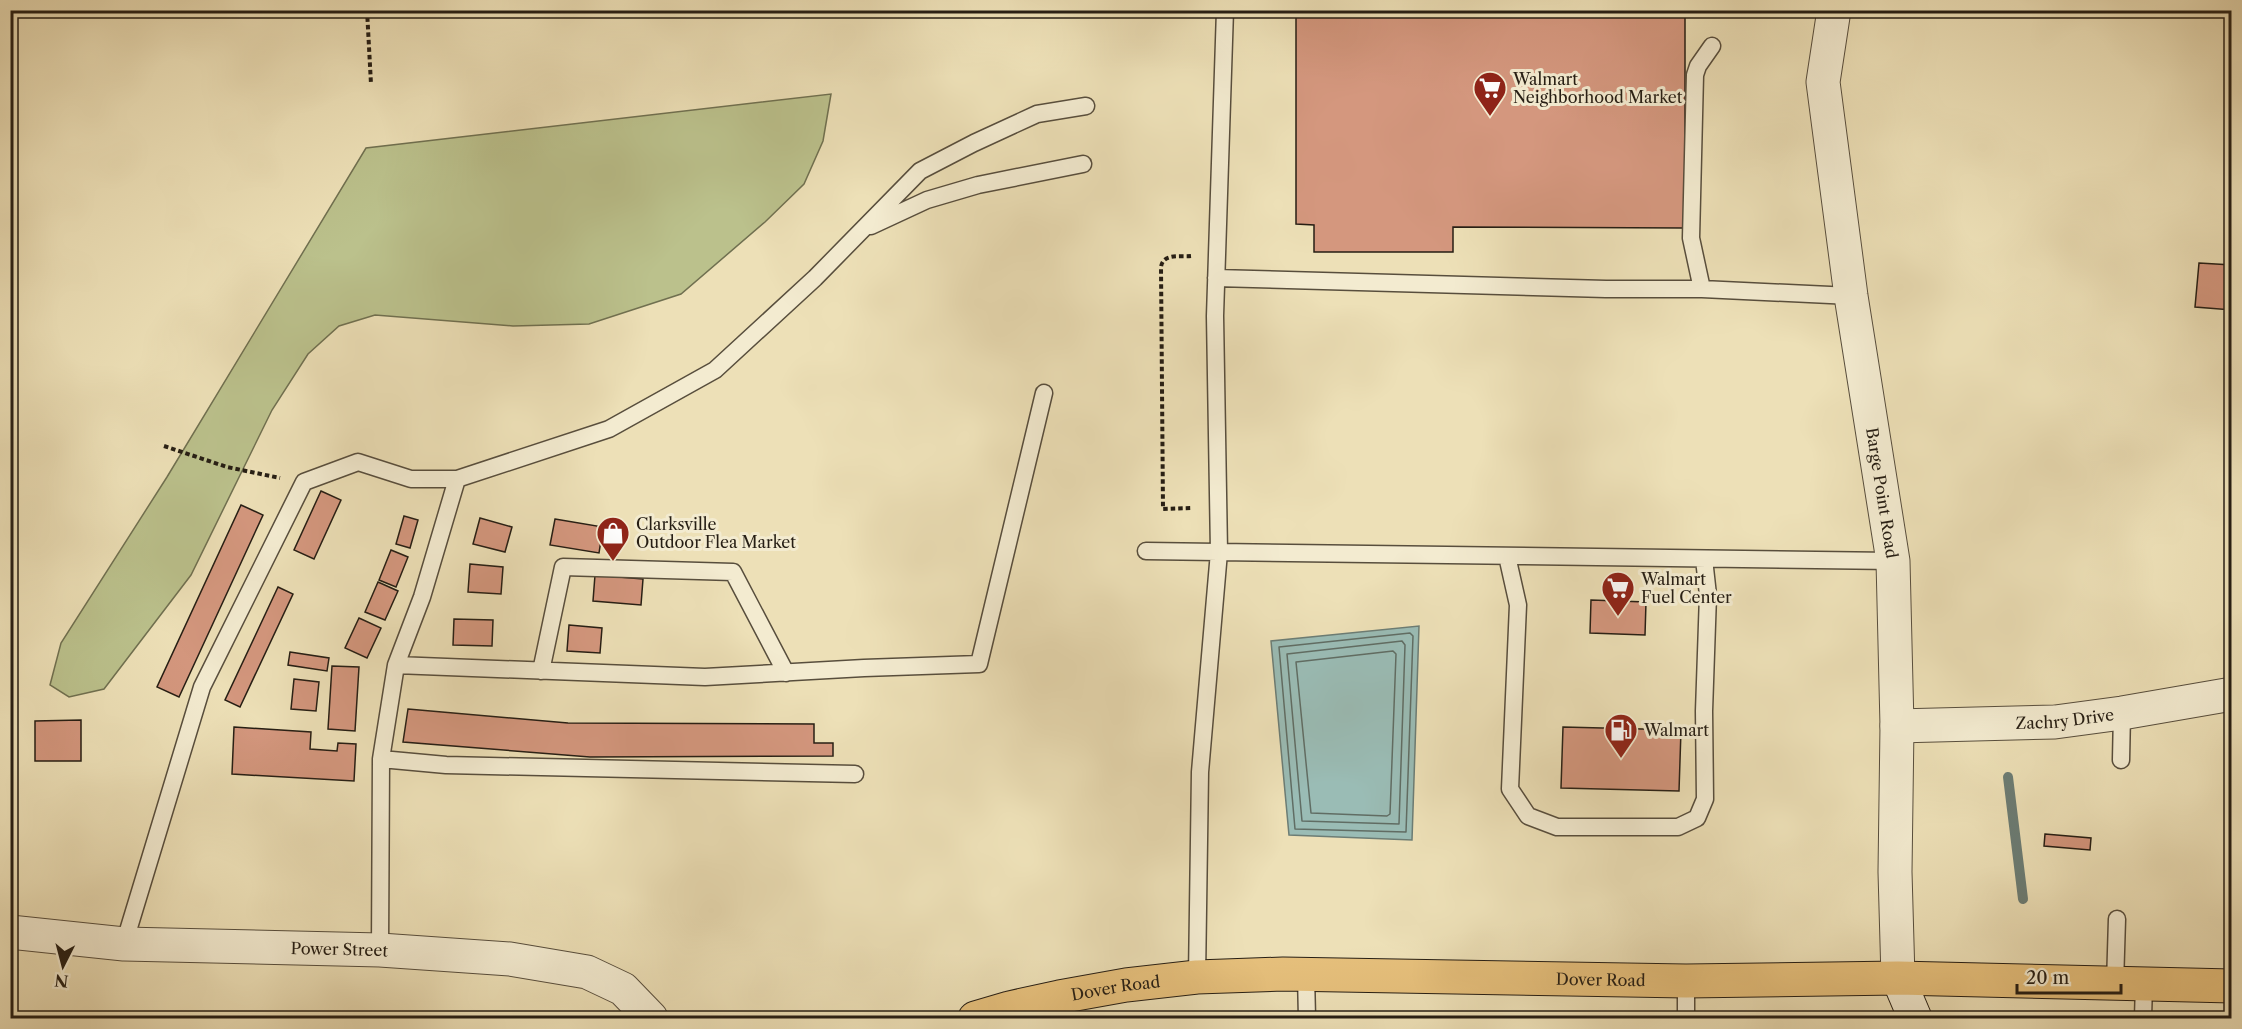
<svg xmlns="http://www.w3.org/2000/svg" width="2242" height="1029" font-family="'Libre Caslon Text',serif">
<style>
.green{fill:#bbc18c;stroke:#707050;stroke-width:1.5}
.water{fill:#9abcb5;stroke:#6c7d75;stroke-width:1.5}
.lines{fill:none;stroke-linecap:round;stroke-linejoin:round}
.shore{stroke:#606d64;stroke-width:1.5}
.stream{stroke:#6c7d75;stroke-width:10}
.building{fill:#d4977e;stroke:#261e14;stroke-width:1.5}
.service-casing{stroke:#584e3d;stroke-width:19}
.minor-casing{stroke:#584e3d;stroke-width:35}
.secondary-casing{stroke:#261e14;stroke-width:35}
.primary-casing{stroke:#261e14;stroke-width:35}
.path{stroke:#261e14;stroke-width:4;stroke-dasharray:4.5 3;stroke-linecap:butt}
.service{stroke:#f3ebd0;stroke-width:16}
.minor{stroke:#f3ebd0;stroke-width:33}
.secondary{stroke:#f3ebd0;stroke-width:33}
.primary{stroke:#e6c07c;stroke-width:33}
.labels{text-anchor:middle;stroke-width:6;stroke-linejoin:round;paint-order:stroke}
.poi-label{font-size:16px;fill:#261e14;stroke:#f3ebd0;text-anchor:start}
.street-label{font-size:16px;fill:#261e14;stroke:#f3ebd0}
</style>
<rect width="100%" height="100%" fill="#ede0b7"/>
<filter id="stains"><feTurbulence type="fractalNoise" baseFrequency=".00333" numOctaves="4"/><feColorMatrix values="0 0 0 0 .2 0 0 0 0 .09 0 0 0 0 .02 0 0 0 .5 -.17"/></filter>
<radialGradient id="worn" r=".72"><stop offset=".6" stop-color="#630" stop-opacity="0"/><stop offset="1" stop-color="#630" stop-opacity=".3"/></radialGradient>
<path class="green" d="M831,94L823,141L804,184L765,222L681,294L589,324L513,326L375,315L339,326L308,354L272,410L191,575L104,689L69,697L50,685L61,643L167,477L366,148Z"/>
<path class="water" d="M1419,626L1412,840L1289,835L1271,641Z"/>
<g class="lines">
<path class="shore" d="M1410,633L1413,636L1406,832L1295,829L1279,647Z
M1402,641L1405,645L1399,824L1302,821L1287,654Z
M1393,651L1396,654L1390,814L1387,816L1311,813L1296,662Z"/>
<path class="stream" d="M2008,777L2023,899"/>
</g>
<path class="building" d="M1296,10H1685V228L1453,227V252H1314V225L1296,224Z
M2199,263L2232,265V310L2195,307Z
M321,491L341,500L314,559L294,550Z
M241,505L263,515L179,697L157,687Z
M404,516L418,520L410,548L396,544Z
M480,518L512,527L505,552L473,544Z
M555,519L603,527L599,553L550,545Z
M391,550L408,557L396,587L379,580Z
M470,564L503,567L501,594L468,592Z
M595,575L643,579L641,605L593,601Z
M378,582L398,591L385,620L365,612Z
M278,587L293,594L240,707L225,700Z
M1591,600L1646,602L1645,635L1590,633Z
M359,618L381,628L367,658L345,648Z
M454,619L493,620L492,646L453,645Z
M569,625L602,628L600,653L567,651Z
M290,652L329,658L327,671L288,665Z
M332,666L359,667L355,731L328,729Z
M294,679L319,682L316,711L291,709Z
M408,709L568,723L814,724V743H833V756L590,757L403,742Z
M81,720V761H35V721Z
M234,727L311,732L310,749L337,751L338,743L356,744L354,781L232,774Z
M1563,727L1681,730L1679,791L1561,788Z
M2045,834L2091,838L2090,850L2044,846Z"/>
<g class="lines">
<defs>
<path id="service" d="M871,226L927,200L978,185L1083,164
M1216,278L1606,289H1702L1851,296
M1702,289L1691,238L1695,75L1698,66L1712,46
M1146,551L1893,561
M1507,556L1518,605L1510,789L1528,816L1557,827H1678L1697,818L1705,799L1704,711L1708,595L1704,559
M396,665L705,677L864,668L979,664L1044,393
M541,671L563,567L733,572L786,673
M381,759L446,765L855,774
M2121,760L2122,713
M124,944L202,687L304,482L358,462L411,479H457L609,429L715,370L815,278L920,171L974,143L1037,114L1086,106
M380,950L381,759L396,665L422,597L457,479
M1306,975L1307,1018
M1197,977L1200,772L1219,552L1215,316L1225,10
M1686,981V1018
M2115,984L2117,919
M2143,1018L2144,984"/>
<g id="minor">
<path id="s1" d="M1834,10L1823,82L1851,296L1893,561L1897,726L1895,872L1898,978"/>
<path id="s2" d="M1897,726L2055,722L2122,713L2232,694"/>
<path id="s3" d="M10,932L124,944L380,950L510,959L587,972L623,989L651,1018"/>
</g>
<path id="secondary" d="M1898,978L1915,1018"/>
<g id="primary">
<path id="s4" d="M975,1018L1009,1008L1059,997L1126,985L1197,977L1283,974L1686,981L1898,978L2232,986"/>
</g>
</defs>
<use href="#service" class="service-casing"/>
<use href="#minor" class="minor-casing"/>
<use href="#secondary" class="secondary-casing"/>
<use href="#primary" class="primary-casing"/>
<path class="path" d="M367,10L371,84
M1191,256C1180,257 1163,253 1161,267L1163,509L1192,508
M164,446L227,467L280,478"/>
<use href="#service" class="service"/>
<use href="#minor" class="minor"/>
<use href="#secondary" class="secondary"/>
<use href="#primary" class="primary"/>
</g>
<defs>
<symbol id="supermarket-pin" viewBox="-11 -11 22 30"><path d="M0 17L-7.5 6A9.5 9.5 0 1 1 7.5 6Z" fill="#8f2418" stroke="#f3ebd0"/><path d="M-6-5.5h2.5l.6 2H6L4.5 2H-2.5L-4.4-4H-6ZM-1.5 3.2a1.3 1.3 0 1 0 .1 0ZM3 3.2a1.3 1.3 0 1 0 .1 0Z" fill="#fff"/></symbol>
<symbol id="shop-pin" viewBox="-11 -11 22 30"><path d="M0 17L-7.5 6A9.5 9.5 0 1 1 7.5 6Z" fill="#8f2418" stroke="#f3ebd0"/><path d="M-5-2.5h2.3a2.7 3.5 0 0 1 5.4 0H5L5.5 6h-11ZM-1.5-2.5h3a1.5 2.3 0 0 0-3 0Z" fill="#fff"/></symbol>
<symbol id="fuel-pin" viewBox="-11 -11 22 30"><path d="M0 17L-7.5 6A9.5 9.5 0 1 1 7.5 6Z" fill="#8f2418" stroke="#f3ebd0"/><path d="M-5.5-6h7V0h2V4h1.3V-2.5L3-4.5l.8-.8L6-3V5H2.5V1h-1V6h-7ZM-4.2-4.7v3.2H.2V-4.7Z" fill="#fff"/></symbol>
</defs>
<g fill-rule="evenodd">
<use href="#supermarket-pin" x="1471" y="69" width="38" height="52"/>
<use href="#shop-pin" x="594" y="514" width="38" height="52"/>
<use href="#supermarket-pin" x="1599" y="569" width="38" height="52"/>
<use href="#fuel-pin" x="1602" y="711" width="38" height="52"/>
</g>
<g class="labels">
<g class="poi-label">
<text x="1513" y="85">Walmart<tspan x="1513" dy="18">Neighborhood Market</tspan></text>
<text x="636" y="530">Clarksville<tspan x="636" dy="18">Outdoor Flea Market</tspan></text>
<text x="1641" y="585">Walmart<tspan x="1641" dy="18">Fuel Center</tspan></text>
<text x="1644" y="736">Walmart</text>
</g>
<g class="street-label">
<text dy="6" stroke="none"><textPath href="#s1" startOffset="488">Barge Point Road</textPath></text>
<text dy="6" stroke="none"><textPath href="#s2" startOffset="168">Zachry Drive</textPath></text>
<text dy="6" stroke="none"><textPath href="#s3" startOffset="330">Power Street</textPath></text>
<text dy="6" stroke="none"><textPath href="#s4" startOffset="630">Dover Road</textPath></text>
<text dy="6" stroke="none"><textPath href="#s4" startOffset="144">Dover Road</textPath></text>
</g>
</g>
<rect width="2242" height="1029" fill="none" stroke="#ede0b7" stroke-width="36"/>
<rect x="12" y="12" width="2218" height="1005" fill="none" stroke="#261e14" stroke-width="3"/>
<rect x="18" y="18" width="2206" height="993" fill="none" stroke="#261e14" stroke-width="1.5"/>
<g transform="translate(63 966) rotate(186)" stroke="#f3ebd0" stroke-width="4.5" paint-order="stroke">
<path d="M0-4.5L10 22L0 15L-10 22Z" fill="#261e14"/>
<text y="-9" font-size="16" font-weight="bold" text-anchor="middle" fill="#261e14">N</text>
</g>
<path d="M2017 984v9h104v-9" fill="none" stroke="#261e14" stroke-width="3"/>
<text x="2026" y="984" font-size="18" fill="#261e14" stroke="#f3ebd0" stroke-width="4.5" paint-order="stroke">20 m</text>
<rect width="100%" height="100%" filter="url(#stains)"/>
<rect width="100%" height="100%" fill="url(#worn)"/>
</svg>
